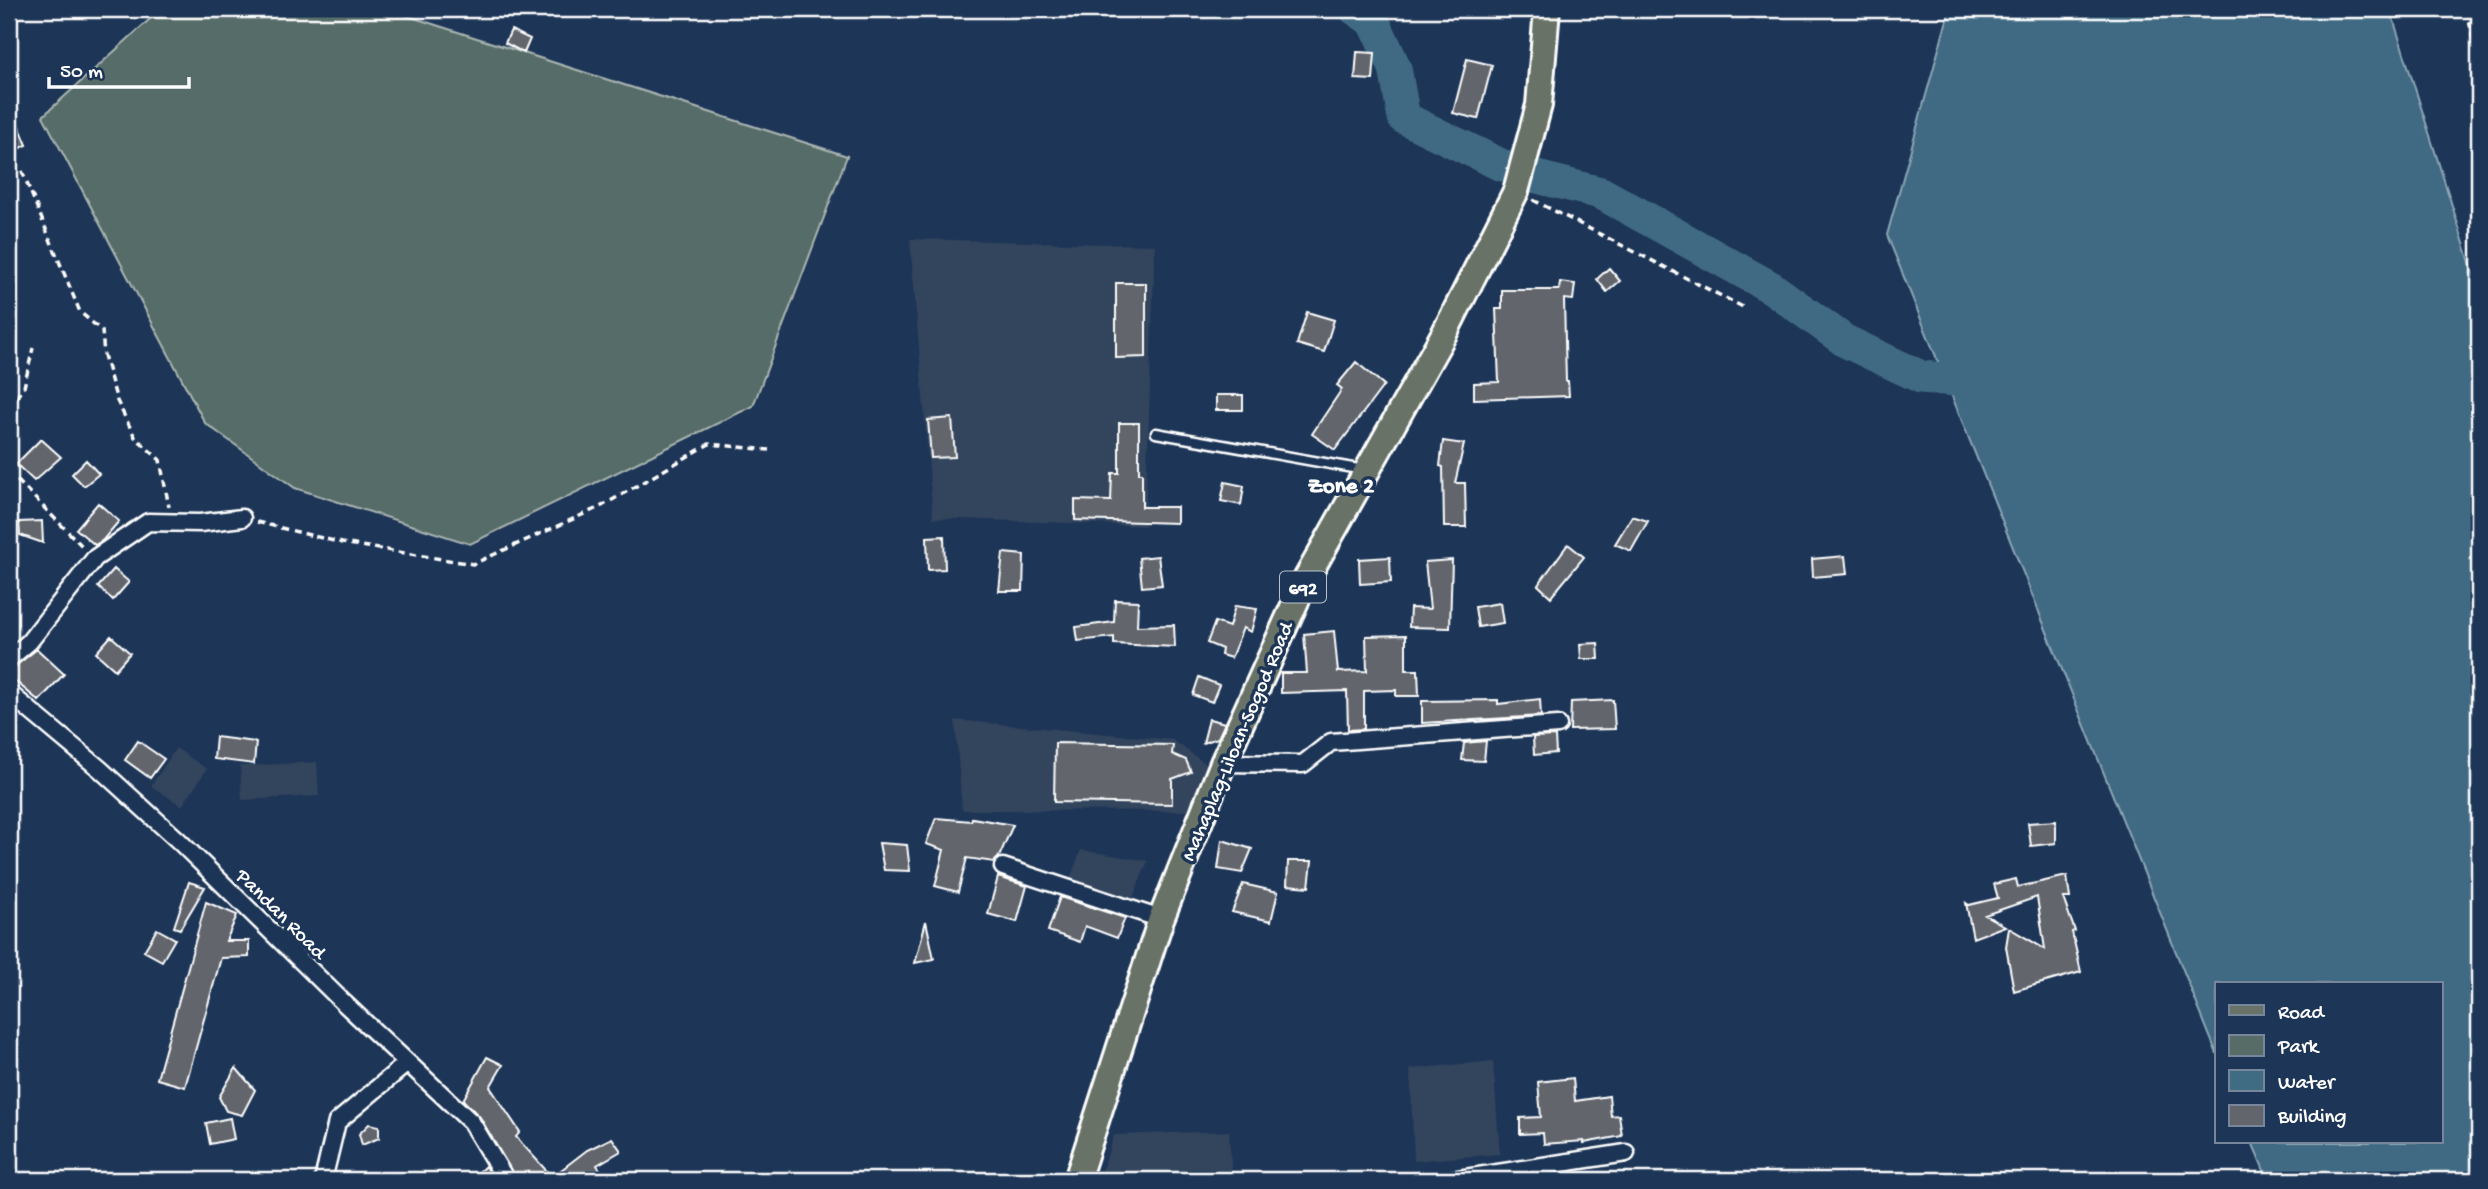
<svg xmlns="http://www.w3.org/2000/svg" width="2488" height="1189" font-family="'Gochi Hand',sans-serif">
<style>
.built{fill:#32445d}
.green{fill:#576c67;stroke:#abb6b3;stroke-width:2}
.water{fill:#3f6b83;stroke:#8ca6b5;stroke-width:2}
.lines{fill:none;stroke-linecap:round;stroke-linejoin:round}
.river{stroke:#3f6b83;stroke-width:33}
.building{fill:#62666c;stroke:#fff;stroke-width:2}
.lane-casing{stroke:#fff;stroke-width:13}
.street-casing{stroke:#fff;stroke-width:21}
.primary-casing{stroke:#fff;stroke-width:30}
.path{stroke:#fff;stroke-width:3.5;stroke-dasharray:7 5;stroke-linecap:butt}
.lane{stroke:#1d3557;stroke-width:8}
.street{stroke:#1d3557;stroke-width:16}
.primary{stroke:#687266;stroke-width:24}
.labels{text-anchor:middle;stroke-width:7;stroke-linejoin:round;paint-order:stroke}
.shield{fill:#1d3557;stroke:#bbc2cd;stroke-width:2}
.shield-label{font-size:19px;font-weight:bold;fill:#fff}
.street-label{font-size:21px;fill:#fff;stroke:#1d3557}
.neighbourhood-label{font-size:23px;font-weight:bold;fill:#fff;stroke:#1d3557}
</style>
<rect width="100%" height="100%" fill="#1d3557"/>
<filter id="ink" filterUnits="userSpaceOnUse"><feTurbulence type="fractalNoise" baseFrequency=".0143" numOctaves="2"/><feDisplacementMap in="SourceGraphic" scale="14" xChannelSelector="R" yChannelSelector="G"/><feConvolveMatrix kernelMatrix="1 2 1 2 8 2 1 2 1" color-interpolation-filters="sRGB"/></filter>
<g filter="url(#ink)">
<path class="built" d="M910,239L1155,245L1145,526L933,518Z
M955,720L1173,740L1210,767L1192,811L962,810Z
M176,748L207,769L182,806L151,786Z
M317,762L319,796L242,800L240,766Z
M1081,850L1148,861L1131,902L1068,884Z
M1493,1061L1500,1154L1414,1161L1410,1069Z
M1229,1131L1232,1180H1099L1114,1135Z"/>
<path class="green" d="M161,9H386L847,156L753,406L470,544L295,488L205,423L43,116Z"/>
<path class="water" d="M1950,9H2390L2479,291V1180H2268L2252,1142H2441V984H2217V1054L1887,235Z"/>
<g class="lines">
<path class="river" d="M1355,9L1374,22L1395,68L1404,118L1501,165
M1533,176L1601,193L1772,288L1845,341L1921,377L1990,383"/>
</g>
<path class="building" d="M511,30L530,39L524,53L505,43Z
M1357,52L1375,53L1373,80L1355,79Z
M1467,59L1492,65L1478,119L1453,113Z
M9,101L27,145L9,153Z
M1609,268L1620,281L1607,292L1597,279Z
M1560,282L1575,284L1573,300L1564,299L1566,381H1568L1569,396L1474,399V383L1499,382L1496,309H1502V290H1559Z
M1116,283H1146V357L1116,358Z
M1307,312L1334,320L1324,352L1297,344Z
M1356,362L1384,385L1335,450L1312,434L1342,389L1337,385Z
M1216,395H1243V410H1216Z
M952,418L955,457L931,458L928,420Z
M1119,423H1139V473H1142V507H1177V523L1075,520V500L1111,501L1112,473H1119Z
M41,439L61,457L34,481L16,464Z
M1443,441L1464,444L1455,483H1465L1466,527H1444L1443,467L1440,466Z
M86,460L99,474L84,486L72,474Z
M1225,482L1244,486L1241,505L1221,501Z
M98,503L119,521L103,540L95,545L76,529Z
M1632,516L1648,521L1631,551L1615,544Z
M42,521L43,543L20,535L19,522Z
M944,536L945,569L928,570L927,537Z
M1568,544L1584,557L1551,597L1538,585Z
M1003,553L1024,555L1023,591H999Z
M1158,556L1162,585L1142,587L1139,558Z
M1845,556L1847,574L1813,577L1812,559Z
M1390,557L1391,582L1360,584L1359,559Z
M1452,560L1450,628L1409,627L1410,608L1430,609L1425,562Z
M114,569L129,582L113,600L98,587Z
M1115,600L1138,601L1137,626L1174,625L1175,647L1114,644V637L1078,641L1076,627L1114,622Z
M1500,603L1503,623L1478,627L1475,607Z
M1235,606L1257,609L1251,632L1243,628L1231,658L1221,655L1222,649L1207,643L1215,622L1229,627Z
M1334,631L1338,672L1367,671L1366,636L1406,635V670H1418L1419,696H1396V690L1364,691V729L1348,730L1347,691L1281,693V673H1307L1304,634Z
M111,636L130,653L115,670L96,653Z
M1598,643L1599,659H1581L1580,644Z
M37,649L64,674L39,701L9,676V671Z
M1199,677L1219,685L1212,702L1193,695Z
M1540,699L1541,716L1422,723V701L1498,700V704Z
M1613,700L1615,729L1570,730L1571,702Z
M1209,719L1225,723L1218,738L1203,743Z
M1555,736L1556,753L1534,755L1533,737Z
M216,737L256,742L254,764L214,759Z
M138,741L164,759L150,778L125,760Z
M1486,741L1484,761L1462,760L1464,743Z
M1055,743L1173,745L1172,754L1186,760L1191,772L1172,779V804L1054,802Z
M936,818L971,821L972,818L1013,825L999,857L994,862L967,858L958,892L935,886L944,850L926,844Z
M2056,821V843L2031,846L2028,823Z
M1222,840L1252,849L1242,873L1218,869Z
M879,843L907,845L910,871L884,870Z
M1288,861H1312L1309,887L1287,885Z
M2067,876L2070,898H2063L2075,931L2072,932L2081,972L2014,991L2006,947L2009,928L2045,949L2037,897L1985,915L2005,926L1973,938L1966,903L1969,905L1998,898L1994,884L2016,879L2018,887Z
M998,877L1027,886L1017,922L988,914Z
M189,882L205,887L180,929L174,927Z
M1243,884L1278,892L1271,921L1232,912Z
M1060,897L1125,918L1117,938L1085,926L1080,942L1048,931Z
M206,902L237,915L226,941H249V957L221,958L185,1087L157,1079Z
M926,921L934,959L915,963Z
M157,929L175,939L162,961L144,951Z
M487,1057L503,1065L490,1087L520,1132L516,1137L552,1177L587,1150L612,1138L621,1151L597,1165L607,1180H516L480,1117L463,1100Z
M236,1068L255,1090L242,1115L226,1111L219,1097Z
M1573,1078L1575,1101L1609,1096L1611,1116L1619,1115L1622,1136L1584,1143V1141L1544,1144L1543,1133L1520,1134V1118L1541,1117L1538,1082Z
M230,1118L234,1139L210,1144L206,1123Z
M369,1124L379,1126V1138L362,1145L359,1134Z
M485,1166L494,1180H471Z"/>
<g class="lines">
<defs>
<path id="lane" d="M1156,433L1364,470"/>
<path id="street" d="M9,659L29,642L95,558L148,522L200,523L242,518
M9,693L100,769L179,841L344,1003L471,1122L506,1180
M1223,763L1303,764L1331,742L1558,725
M1003,867L1161,919
M323,1180L337,1122L407,1063
M1452,1180L1626,1153"/>
<path id="primary" d="M1077,1180L1161,919L1223,763L1305,581L1445,332L1516,191L1539,105L1547,9"/>
</defs>
<use href="#lane" class="lane-casing"/>
<use href="#street" class="street-casing"/>
<use href="#primary" class="primary-casing"/>
<path class="path" d="M2467,9L2479,71
M22,171L80,312L102,331L104,355L117,401L135,437L160,460L169,507
M1533,200L1743,307
M9,407L24,387L33,348
M9,472L83,547
M257,522L342,543L473,564L602,506L709,444L769,450"/>
<use href="#lane" class="lane"/>
<use href="#street" class="street"/>
<use href="#primary" class="primary"/>
</g>
</g>
<g class="labels">
<rect class="shield" x="1280" y="571.5" width="46" height="31" rx="5"/>
<g class="shield-label">
<text x="1303" y="594">692</text>
</g>
<g class="street-label">
<text transform="translate(1236 741) rotate(-67)" y="7">Mahaplag-Liloan-Sogod Road</text>
<text transform="translate(282 913) rotate(45)" y="7">Pandan Road</text>
</g>
<g class="neighbourhood-label">
<text x="1341" y="492">Zone 2</text>
</g>
</g>
<rect width="2488" height="1189" fill="none" stroke="#1d3557" stroke-width="35"/>
<rect x="18" y="18" width="2453" height="1154" fill="none" stroke="#fff" stroke-width="2.5" filter="url(#ink)"/>
<rect x="2215" y="982" width="228" height="161" fill="#1d3557" stroke="#77869a" stroke-width="2"/>
<rect x="2229" y="1005" width="35" height="10" fill="#687266" stroke="#77869a" stroke-width="2"/>
<text x="2278" y="1018" font-size="21" fill="#ffffff">Road</text>
<rect x="2229" y="1035" width="35" height="21" fill="#576c67" stroke="#77869a" stroke-width="2"/>
<text x="2278" y="1052" font-size="21" fill="#ffffff">Park</text>
<rect x="2229" y="1070" width="35" height="21" fill="#3f6b83" stroke="#77869a" stroke-width="2"/>
<text x="2278" y="1088" font-size="21" fill="#ffffff">Water</text>
<rect x="2229" y="1105" width="35" height="21" fill="#62666c" stroke="#77869a" stroke-width="2"/>
<text x="2278" y="1122" font-size="21" fill="#ffffff">Building</text>
<path d="M49 77v10h140v-10" fill="none" stroke="#ffffff" stroke-width="3.5"/>
<text x="60" y="77" font-size="21" fill="#ffffff" stroke="#1d3557" stroke-width="5" paint-order="stroke">50 m</text>
</svg>
